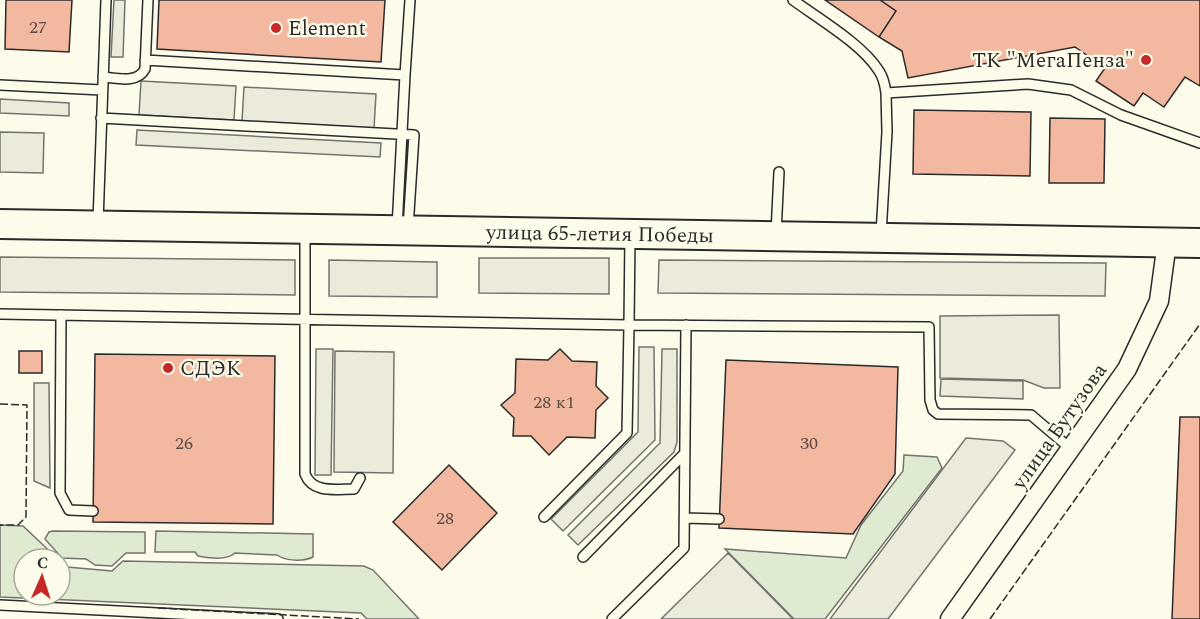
<svg xmlns="http://www.w3.org/2000/svg" width="1200" height="619" font-family="Spectral,serif">
<style>
.green{fill:#deebd1;stroke:#74746e;stroke-width:1.5}
.parking{fill:#eceadb;stroke:#74746e;stroke-width:1.5}
.building{fill:#f2b8a0;stroke:#2b2b2b;stroke-width:1.5}
.lines{fill:none;stroke-linecap:round;stroke-linejoin:round}
.service-casing{stroke:#2b2b2b;stroke-width:12}
.minor-casing{stroke:#2b2b2b;stroke-width:21}
.primary-casing{stroke:#2b2b2b;stroke-width:32}
.service{stroke:#fdfbea;stroke-width:9}
.minor{stroke:#fdfbea;stroke-width:18}
.primary{stroke:#fdfbea;stroke-width:28}
.fence{stroke:#2b2b2b;stroke-width:1.5;stroke-dasharray:8 3;stroke-linecap:butt}
.poi-dot{fill:#c62828;stroke:#fdfbea;stroke-width:2}
.labels{text-anchor:middle;stroke-width:4.5;stroke-linejoin:round;paint-order:stroke}
.number-label{font-size:18px;fill:#5d4e48}
.poi-label{font-size:21px;fill:#2b2b2b;stroke:#fdfbea;text-anchor:start}
.street-label{font-size:21px;fill:#2b2b2b;stroke:#fdfbea}
</style>
<rect width="100%" height="100%" fill="#fdfbea"/>
<path class="green" d="M904,455L937,457L942,468L825,619H794L725,549L846,558L861,525L903,471Z
M0,525L23,526L58,559H24V595H60V561L67,567L112,571L123,561L364,566L373,570L419,619H367L361,613L0,597Z
M53,531L145,532V553H126L112,566L95,565L86,559L62,558L45,539L49,532Z
M156,531L313,534V557C303,562 286,561 277,555L235,553C226,561 209,558 198,556L195,552H155Z"/>
<path class="parking" d="M114,0H125L123,57H111Z
M141,81L236,86L234,120L139,115Z
M244,87L376,94L374,128L242,121Z
M0,99L69,103V116L0,113Z
M137,130L381,143L380,157L136,145Z
M0,132L44,133L43,173L0,172Z
M0,257L295,260V295L0,292Z
M479,258H609V294L479,293Z
M329,260L437,262V297L329,296Z
M659,260L1106,263L1105,296L658,293Z
M1059,315L1060,388H1044L1023,380L940,378V316Z
M639,347H654L655,440L563,531L551,519L638,432Z
M316,349H333L331,475H315Z
M662,349H677V442L674,452L578,545L568,535L660,443Z
M335,351L394,352L393,473L334,472Z
M941,379L1023,381V399L940,396Z
M34,383H49L50,488L34,481Z
M966,438L1003,441L1015,450L888,619H830Z
M728,553L793,619H661Z"/>
<path class="building" d="M6,0H72L69,52L5,49Z
M159,0H385L381,62L157,49Z
M825,0H880L896,11L879,37Z
M880,0H1200V86L1185,77L1164,107L1143,93L1134,106L1096,81L1105,68L1075,47L908,78L902,51L879,37L896,11Z
M914,110L1031,112L1030,176L913,174Z
M1050,118L1105,119L1104,183H1049Z
M560,349L572,361L597,362L596,386L608,398L596,410L595,438L567,437L549,455L531,436H513L514,418L501,405L515,393L516,359L548,360Z
M19,351H42V373H19Z
M95,354L275,356L273,524L93,522Z
M726,360L898,367L895,474L853,534L719,528Z
M1180,417H1200V619H1172Z
M449,465L497,513L442,570L393,522Z"/>
<g class="lines">
<defs>
<path id="service" d="M793,0C819,19 862,44 879,71C883,77 885,85 886,93L1028,84L1071,90L1121,115L1200,143
M145,60L405,75L410,0
M103,77C117,78 137,84 145,69L148,0
M0,85L102,90
M101,118L414,135L408,228
M98,222L106,0
M397,228L405,75
M305,233V474C313,494 336,489 354,489L360,478
M776,233L779,172
M881,234L887,132L886,93
M0,314L629,325L630,236
M61,315L60,493L69,510L93,511
M544,517L627,433L629,325L929,327L930,400L933,410L938,414L1031,415L1071,449
M685,518L719,519
M583,557L685,453
M0,605L278,619
M612,619L684,548L686,325"/>
<path id="minor" d="M950,619L1127,369L1159,301L1167,242"/>
<g id="primary">
<path id="s1" d="M0,224L1200,243"/>
</g>
</defs>
<use href="#service" class="service-casing"/>
<use href="#minor" class="minor-casing"/>
<use href="#primary" class="primary-casing"/>
<use href="#service" class="service"/>
<use href="#minor" class="minor"/>
<use href="#primary" class="primary"/>
<path class="fence" d="M0,404L27,405L26,517L18,525H0
M158,608L359,619
M990,619L1200,324"/>
</g>
<g class="poi-dot">
<circle cx="276" cy="28" r="6"/>
<circle cx="1146" cy="60" r="6"/>
<circle cx="168" cy="368" r="6"/>
</g>
<g class="labels">
<g class="number-label">
<text x="38" y="33">27</text>
<text x="554" y="408">28 к1</text>
<text x="184" y="449">26</text>
<text x="809" y="449">30</text>
<text x="445" y="524">28</text>
</g>
<g class="poi-label">
<text x="288" y="35">Element</text>
<text x="1134" y="67" text-anchor="end">ТК "МегаПенза"</text>
<text x="180" y="375">СДЭК</text>
</g>
<g class="street-label">
<text dy="7" stroke="none"><textPath href="#s1" startOffset="600">улица 65-летия Победы</textPath></text>
<text transform="translate(1059 426) rotate(-55)" y="7">улица Бутузова</text>
</g>
</g>
<g transform="translate(42 577) rotate(3)"><circle r="28" fill="#fdfbea" stroke="#a9a89e" stroke-width="1.5"/>
<path d="M0-4.5L10 22L0 15L-10 22Z" fill="#c62828"/>
<text y="-9" font-size="16" font-weight="bold" text-anchor="middle" fill="#2b2b2b">С</text>
</g>
</svg>
